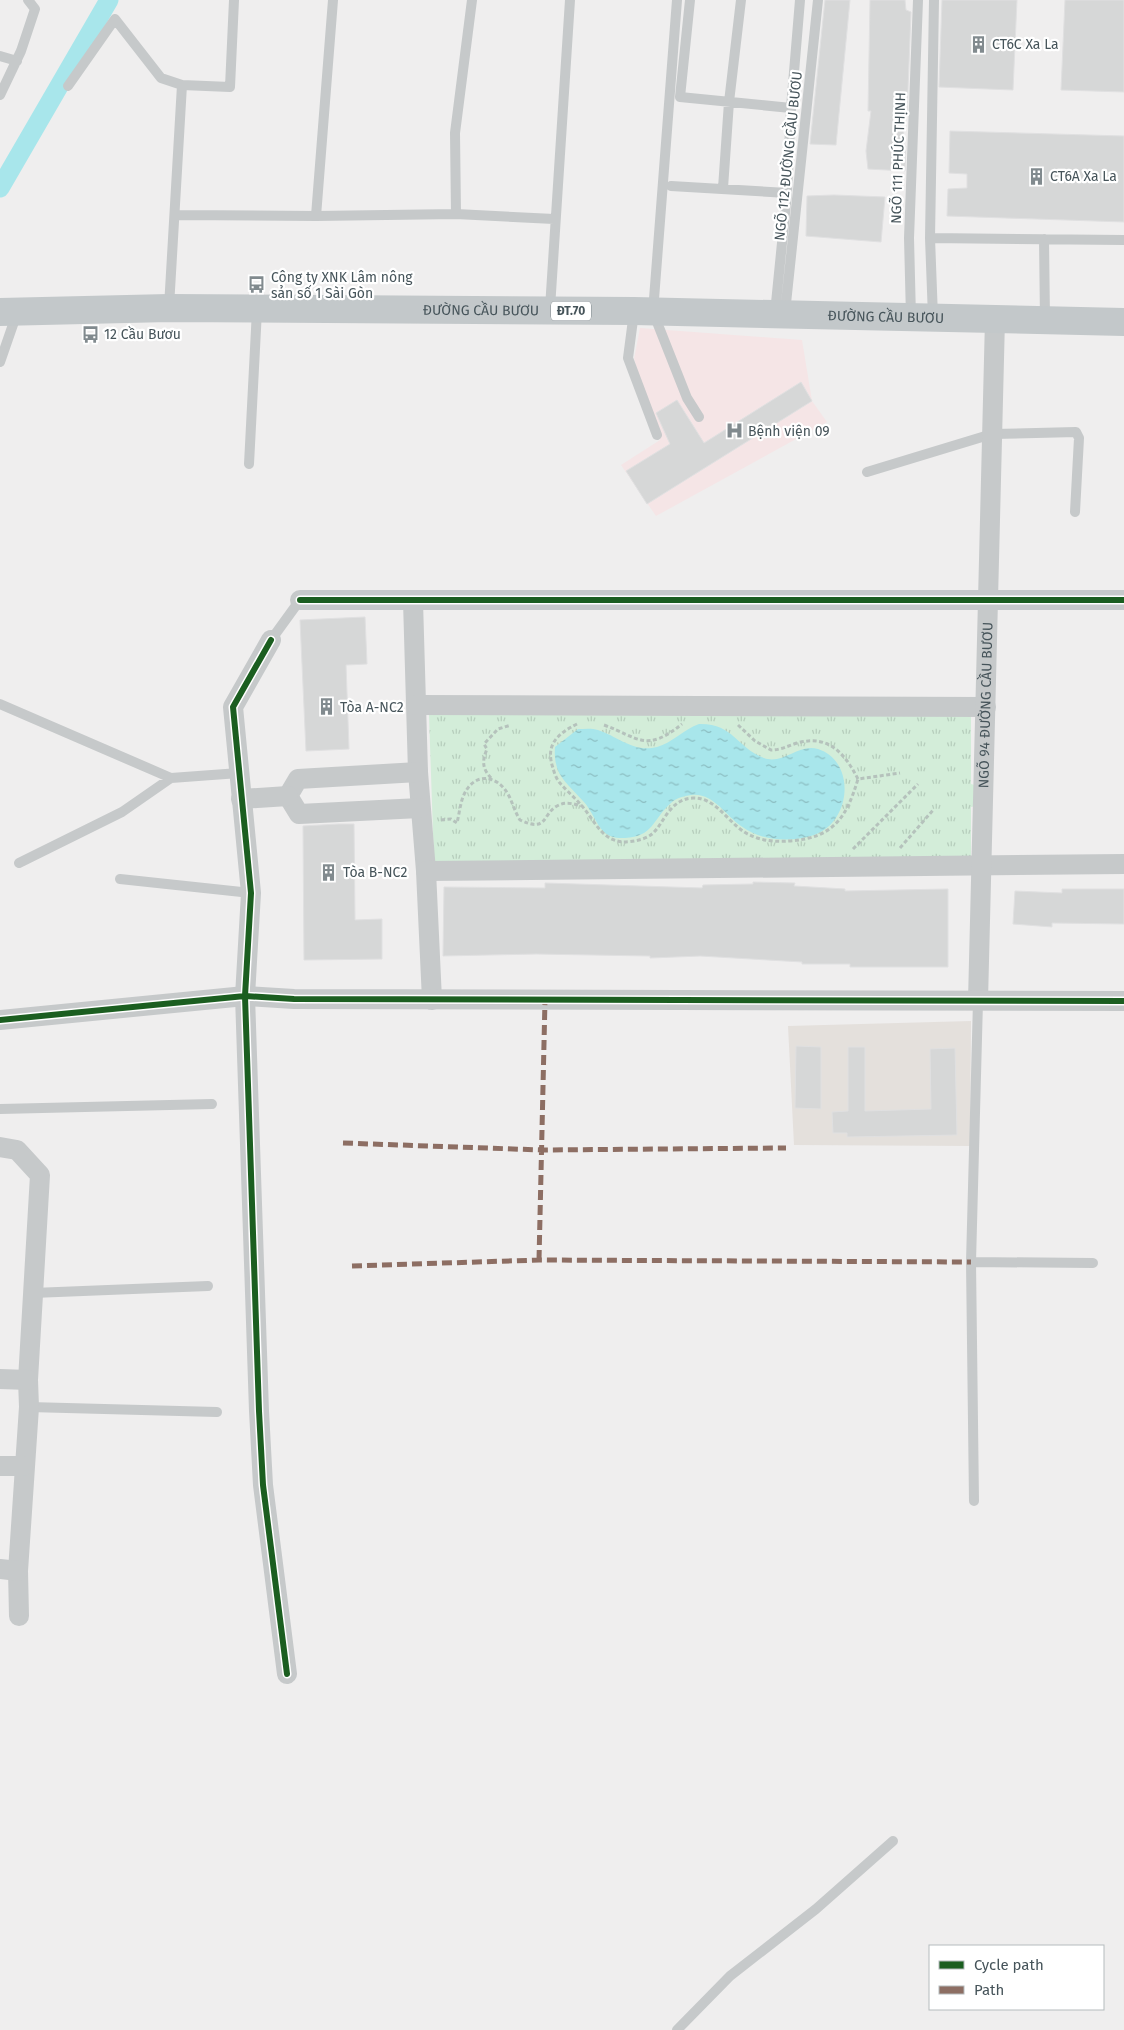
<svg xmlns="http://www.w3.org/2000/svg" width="1124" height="2030" font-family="'Fira Sans',sans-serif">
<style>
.commercial{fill:#e4e0dc}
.medical{fill:#f5e5e6}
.park{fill:url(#park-tufts)}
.water{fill:url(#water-ripples)}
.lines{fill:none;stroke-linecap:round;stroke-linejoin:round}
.canal{stroke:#a8e6eb;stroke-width:19}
.building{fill:#d6d7d7;stroke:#e0e0e1}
.path{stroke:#b5c2bc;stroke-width:3;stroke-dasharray:4 2.5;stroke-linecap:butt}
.lane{stroke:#c6c9ca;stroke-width:10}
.street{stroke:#c6c9ca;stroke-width:20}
.primary{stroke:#c3c8ca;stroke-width:28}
.quiet{stroke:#8d6e63;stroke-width:5;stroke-dasharray:10 5;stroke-linecap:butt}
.cycleway-casing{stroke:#fff;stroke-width:9}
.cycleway{stroke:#1b5e20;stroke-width:6}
.labels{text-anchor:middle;stroke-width:4.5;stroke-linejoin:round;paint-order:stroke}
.shield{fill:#fff;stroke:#7e878c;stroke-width:1}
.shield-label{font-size:12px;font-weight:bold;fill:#46545a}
.poi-label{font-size:14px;fill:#46545a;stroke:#fff;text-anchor:start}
.street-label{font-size:14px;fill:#46545a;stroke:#fff}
</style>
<defs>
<pattern id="park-tufts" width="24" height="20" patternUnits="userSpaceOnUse" patternTransform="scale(1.25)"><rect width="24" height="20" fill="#d3edd9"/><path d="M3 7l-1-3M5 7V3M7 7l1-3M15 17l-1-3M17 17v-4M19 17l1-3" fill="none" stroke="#b6cdbc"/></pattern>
<pattern id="water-ripples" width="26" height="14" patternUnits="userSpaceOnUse" patternTransform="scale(1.25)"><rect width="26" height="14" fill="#a8e6eb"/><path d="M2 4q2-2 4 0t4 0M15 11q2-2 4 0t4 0" fill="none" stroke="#8bbdc1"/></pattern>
</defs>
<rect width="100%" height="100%" fill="#efeeee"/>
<path class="commercial" d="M971,1021L970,1146L794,1145L788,1026Z"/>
<path class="medical" d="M640,328L802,340L812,401L827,422L656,516L621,465L660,440L634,359Z"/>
<path class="park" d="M429,715H971V784L978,786V806L971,807V857L434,863Z"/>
<path class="water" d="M699,724C733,723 736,747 764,758C783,765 799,743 818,749C856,761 852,822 814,835C790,843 761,841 741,826C726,816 713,792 691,795C684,796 676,798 671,803C653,819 653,837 625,838C617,838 611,838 604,832C595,823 592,810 583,801C566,782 553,775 555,747L578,729C584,729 592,728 598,730C619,737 634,753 657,747C672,743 684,729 699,724Z"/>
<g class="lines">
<path class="canal" d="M0,188L109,0"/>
</g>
<path class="building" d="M825,0H850L836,145L810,144Z
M870,0H905L906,10L911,12L907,114L901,146H906L905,171L868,169L866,151L871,111H868Z
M942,0H1017L1013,90L939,87Z
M1065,0H1124V92L1061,90Z
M950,131L1124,136V222L947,216L948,189L967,188V174L949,173Z
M834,195L885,197L881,242L806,236L807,196Z
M801,382L812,401L647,504L626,471L670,444L656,413L677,400L704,443Z
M365,617L367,664L346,665L349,749L306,751L300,620Z
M339,824H354L355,920L382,919V959L304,960L303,826Z
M753,882L795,883L794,886L845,889V891L948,889V967H850V964H802V962L700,956L650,958V956L537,954L443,956L444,887L545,888V883L702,888L703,885L753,884Z
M1062,889H1124V924L1052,923V927L1013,924L1015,891L1062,893Z
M796,1046L821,1047V1109L795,1108Z
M848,1047H865V1111L931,1109L930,1049L955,1048L957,1135L847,1137V1133H833L832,1112L848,1111Z"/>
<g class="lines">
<path class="path" d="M577,724C557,734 545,745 553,768C554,772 556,778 559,782C566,790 575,798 582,806C595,821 601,840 623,842C631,842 645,840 652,834C664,824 669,799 693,798C718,797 730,828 752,836C763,841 777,842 789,841C833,838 846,819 858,779
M604,725C639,738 646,753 682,724
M738,725L755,741L771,750C780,750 788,746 797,743C829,734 845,754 858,779L900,773
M491,778C482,768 482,761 487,749L484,744L498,729L511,725
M441,820L451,819L457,823C459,815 460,805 463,797C473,771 498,774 509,796C513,804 515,812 520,820C548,833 542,814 557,806C565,801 574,804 582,806
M900,848L934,809
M853,849L918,784"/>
<path class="lane" d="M472,0L455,133L456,214L554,219
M677,0L653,312L687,398L699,417
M690,0L680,97L791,108
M0,56L17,61
M68,86L115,19L161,78L182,85
M0,95L21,51L35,9L28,0
M671,186L787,193
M723,188L729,102L741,0
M175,215L316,216L333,0
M316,216L456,214
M930,238L934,0
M1044,239L1045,320
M169,307L182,85L230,87L234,0
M550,308L570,0
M634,312L628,358L657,435
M775,313L787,193L791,108L800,0
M785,313L818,0
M911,317L909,238L918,0
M933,317L930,238L1124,240
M0,362L17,313
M249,464L257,310
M867,472L992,434L1076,432L1079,438L1075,512
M271,640L300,600
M0,704L171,778
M19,863L122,812L171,778L239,773
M120,879L251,893
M0,1109L212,1104
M971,1262L1093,1263
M33,1293L208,1286
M29,1407L217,1412
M974,1501L971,1262L978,1001
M677,2030L730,1976L816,1909L893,1841"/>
<g class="street">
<path d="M300,600H1124"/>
<path d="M413,601L418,772L426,871L432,1000"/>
<path d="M271,640L233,707L251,893L245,996L259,1411L263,1485L287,1674"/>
<path d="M416,705L986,707"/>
<path d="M418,772L298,779L288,796L299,814L420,808"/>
<path d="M241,799L288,796"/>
<path d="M426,871L1124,864"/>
<path id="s1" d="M978,1001L995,319"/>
<path d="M0,1020L245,996L294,999L1124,1001"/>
<path d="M0,1147L17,1150L40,1175L28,1380L29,1407L18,1571L19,1616"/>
<path d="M0,1379L28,1380"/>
<path d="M0,1466H23"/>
<path d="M0,1569L18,1571"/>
</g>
<path class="primary" id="s2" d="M0,312L169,308L634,311L1124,322"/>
<path class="quiet" d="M343,1143L542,1150L786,1148
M539,1260L545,1000
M352,1266L539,1260L971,1262"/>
<defs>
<path id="cycleway" d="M300,600H1124
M271,640L233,707L251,893L245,996L259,1411L263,1485L287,1674
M0,1020L245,996L294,999L1124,1001"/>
</defs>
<use href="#cycleway" class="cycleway-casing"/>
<use href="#cycleway" class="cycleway"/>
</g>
<defs>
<symbol id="building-bare" viewBox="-9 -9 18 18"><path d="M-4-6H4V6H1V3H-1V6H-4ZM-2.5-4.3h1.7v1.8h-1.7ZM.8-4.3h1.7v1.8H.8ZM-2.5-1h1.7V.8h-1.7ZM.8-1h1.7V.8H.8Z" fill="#818a8e" stroke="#fff" stroke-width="2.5" paint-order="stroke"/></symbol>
<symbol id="bus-bare" viewBox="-9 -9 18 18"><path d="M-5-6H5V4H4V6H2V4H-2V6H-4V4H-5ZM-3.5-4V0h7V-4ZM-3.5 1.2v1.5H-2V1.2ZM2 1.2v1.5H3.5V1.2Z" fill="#818a8e" stroke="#fff" stroke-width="2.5" paint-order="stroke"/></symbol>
<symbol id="hospital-bare" viewBox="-9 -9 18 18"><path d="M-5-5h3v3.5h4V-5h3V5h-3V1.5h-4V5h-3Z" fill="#818a8e" stroke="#fff" stroke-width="2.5" paint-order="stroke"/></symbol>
</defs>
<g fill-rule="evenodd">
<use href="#building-bare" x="966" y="32" width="25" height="25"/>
<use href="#building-bare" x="1024" y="164" width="25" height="25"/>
<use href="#bus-bare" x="244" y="272" width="25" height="25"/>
<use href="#bus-bare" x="78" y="322" width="25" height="25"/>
<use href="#hospital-bare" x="722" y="418" width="25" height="25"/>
<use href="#building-bare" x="314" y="694" width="25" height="25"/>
<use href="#building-bare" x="316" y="860" width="25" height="25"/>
</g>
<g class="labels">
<rect class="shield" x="551" y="301.5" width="40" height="19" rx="4"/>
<g class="shield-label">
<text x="571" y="315">ĐT.70</text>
</g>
<g class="poi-label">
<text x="992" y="49">CT6C Xa La</text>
<text x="1050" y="181">CT6A Xa La</text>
<text x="271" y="282">Công ty XNK Lâm nông<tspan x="271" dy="16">sản số 1 Sài Gòn</tspan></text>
<text x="104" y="339">12 Cầu Bươu</text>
<text x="748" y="436">Bệnh viện 09</text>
<text x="340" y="712">Tòa A-NC2</text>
<text x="343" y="877">Tòa B-NC2</text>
</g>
<g class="street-label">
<text transform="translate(788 156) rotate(-84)" y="5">NGÕ 112 ĐƯỜNG CẦU BƯƠU</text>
<text transform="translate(898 158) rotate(-88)" y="5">NGÕ 111 PHÚC THỊNH</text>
<text dy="5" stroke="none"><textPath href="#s2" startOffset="481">ĐƯỜNG CẦU BƯƠU</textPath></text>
<text dy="5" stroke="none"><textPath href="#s2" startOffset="886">ĐƯỜNG CẦU BƯƠU</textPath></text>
<text dy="5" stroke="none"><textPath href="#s1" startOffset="296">NGÕ 94 ĐƯỜNG CẦU BƯƠU</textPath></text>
</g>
</g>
<rect x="929" y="1945" width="175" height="65" fill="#ffffff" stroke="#b5bbbd"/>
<rect x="939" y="1961" width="25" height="8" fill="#1b5e20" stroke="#b5bbbd"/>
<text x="974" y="1970" font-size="15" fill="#46545a">Cycle path</text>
<rect x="939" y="1986" width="25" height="8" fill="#8d6e63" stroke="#b5bbbd"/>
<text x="974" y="1995" font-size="15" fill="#46545a">Path</text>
</svg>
